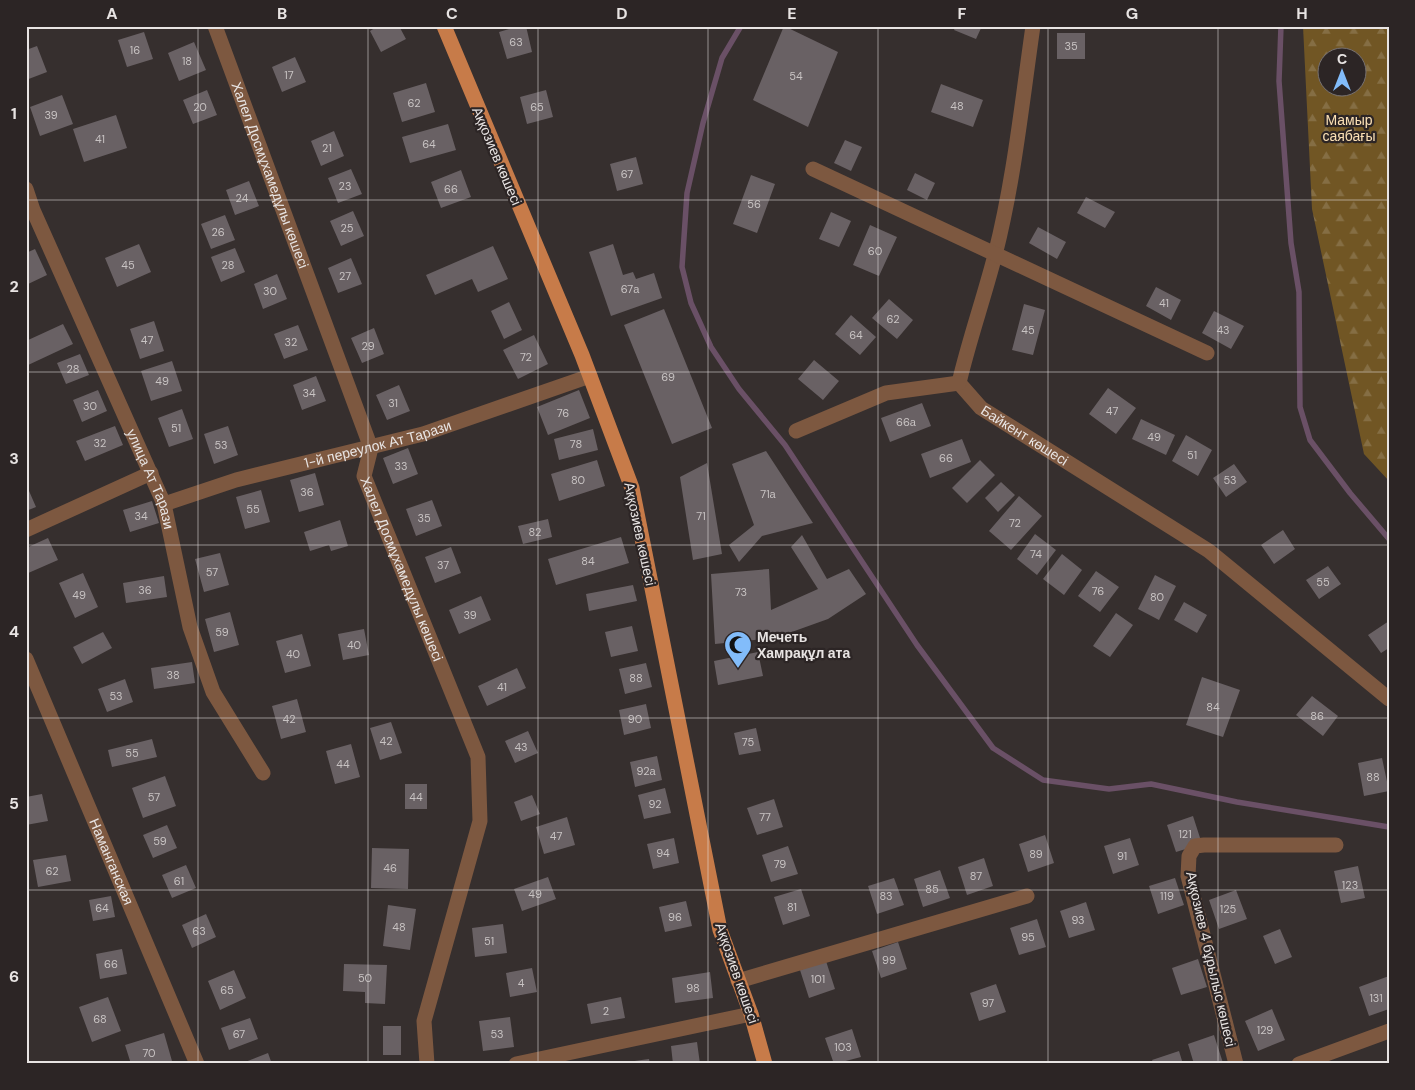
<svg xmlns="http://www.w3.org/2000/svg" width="1415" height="1090" font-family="'DM Sans',sans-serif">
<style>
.forest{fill:url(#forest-firs);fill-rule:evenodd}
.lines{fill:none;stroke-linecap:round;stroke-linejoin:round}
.stream{stroke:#6a5066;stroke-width:5.5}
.building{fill:#696164}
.minor{stroke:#7d5840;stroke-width:15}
.major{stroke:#c77b49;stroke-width:15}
.grid{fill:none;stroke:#e8e4e3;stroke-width:1;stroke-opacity:0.55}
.labels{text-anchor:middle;stroke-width:4.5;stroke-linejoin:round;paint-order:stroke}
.number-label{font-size:11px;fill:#c8c3c3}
.park-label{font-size:14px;fill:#fbe0b5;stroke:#2c2525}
.street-label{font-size:14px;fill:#e8e4e3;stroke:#2c2525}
.poi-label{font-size:14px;font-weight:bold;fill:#e8e4e3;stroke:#2c2525;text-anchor:start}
.neatline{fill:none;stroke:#e8e4e3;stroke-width:2}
.grid-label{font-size:16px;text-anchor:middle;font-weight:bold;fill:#e8e4e3}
</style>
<defs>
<pattern id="forest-firs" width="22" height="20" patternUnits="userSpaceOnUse" patternTransform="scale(1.25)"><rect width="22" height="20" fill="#715624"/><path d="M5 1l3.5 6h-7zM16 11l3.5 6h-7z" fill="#856e44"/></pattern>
</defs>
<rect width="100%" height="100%" fill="#362f2e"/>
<path class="forest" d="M1303,26H1389V481L1364,454L1312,209ZM1328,58H1358V88H1328Z"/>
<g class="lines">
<path class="stream" d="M741,26L722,58L703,123L687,193L682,267L691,303L711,347L739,389L785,445L917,645L993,748L1043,780L1109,789L1151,784L1237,802L1389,827
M1281,26L1279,81L1291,243L1299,292L1300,407L1310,440L1350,493L1389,539"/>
</g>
<path class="building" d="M378,26H399L406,39L381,52L370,31Z
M520,26H526L532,52L507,59L499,32Z
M784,26L838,52L808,127L753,100Z
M956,26H982L976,39L954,30Z
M144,32L153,59L127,67L118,40Z
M1057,33H1085V59H1057Z
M194,42L206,70L179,81L168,53Z
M37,46L47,72L26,80V50Z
M295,57L306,82L282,92L272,67Z
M426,83L435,112L402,122L393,93Z
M941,84L983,100L973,127L931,112Z
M207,90L217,115L193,124L183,100Z
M546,90L553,117L527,124L520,97Z
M62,95L73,124L40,136L30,107Z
M116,115L127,148L84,162L73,129Z
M448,124L456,150L410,163L402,137Z
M334,131L344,156L321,166L311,141Z
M845,140L862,147L851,171L834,163Z
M636,157L643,184L617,191L610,164Z
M351,169L362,194L338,203L328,178Z
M461,170L471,197L441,208L431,182Z
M915,173L935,183L927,200L907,190Z
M751,175L775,184L757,233L733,224Z
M249,181L259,206L235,215L226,190Z
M1086,197L1115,212L1105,228L1077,213Z
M353,211L364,236L341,246L330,221Z
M831,212L851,221L839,247L819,239Z
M225,215L235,240L211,249L201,224Z
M870,225L897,237L879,276L853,265Z
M1038,227L1066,242L1057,259L1029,243Z
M139,244L151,272L117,287L105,258Z
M613,244L623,275L633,272L636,279L654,273L662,298L611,316L589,252Z
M493,246L508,279L478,292L472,279L435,295L426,275Z
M235,248L245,272L221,282L211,257Z
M35,249L47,275L26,285V253Z
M351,258L362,284L338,293L328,268Z
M277,274L287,299L263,309L254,284Z
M1156,287L1181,300L1171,320L1146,306Z
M889,299L913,320L897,339L872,318Z
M509,302L522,330L504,339L491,311Z
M1024,304L1045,310L1033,355L1012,350Z
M664,309L712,428L672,444L624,325Z
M1214,311L1244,326L1231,349L1202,333Z
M851,315L876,337L860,355L835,334Z
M154,321L164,351L140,359L130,329Z
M63,324L73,344L26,366V341Z
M298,325L308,350L284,359L274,334Z
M374,328L384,354L362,363L351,338Z
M534,335L548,364L518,379L503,350Z
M80,354L89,375L66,384L57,363Z
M814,360L839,381L823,400L798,379Z
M172,361L182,391L151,401L141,371Z
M316,376L326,401L302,410L293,385Z
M399,385L410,411L387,420L376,395Z
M1108,388L1136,408L1116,434L1089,414Z
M98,390L107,411L82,422L73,400Z
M579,390L590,418L548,435L537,407Z
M922,403L931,426L890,442L881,418Z
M182,409L193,439L169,447L158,418Z
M1141,419L1175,435L1166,455L1132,439Z
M115,426L123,445L85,461L76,441Z
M228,426L238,455L214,464L204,434Z
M593,429L598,450L559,460L554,439Z
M1186,435L1212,450L1198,476L1172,461Z
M962,439L971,462L930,478L921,454Z
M408,448L418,474L393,484L383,458Z
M766,451L813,523L762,536L739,562L729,545L754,525L732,464Z
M597,460L605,486L559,501L551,474Z
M980,460L995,475L967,503L952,488Z
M707,463L722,554L693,560L680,477Z
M1234,464L1247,482L1226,497L1213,478Z
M315,473L324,505L299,512L290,480Z
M1001,482L1015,495L998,512L985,498Z
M26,484L36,507L26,511Z
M261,490L270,522L245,529L236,497Z
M1019,496L1042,516L1011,550L989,531Z
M432,500L442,526L416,536L406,509Z
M152,501L159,523L130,532L123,510Z
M548,519L552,537L523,544L518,526Z
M340,520L348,546L331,551L329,545L310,551L304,532Z
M1283,530L1295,549L1274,564L1261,545Z
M1035,534L1056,550L1037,575L1017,559Z
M802,535L827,579L849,569L866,594L828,619L775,638L715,644L711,574L769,569L771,610L818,589L791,547Z
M621,537L629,563L556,585L548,559Z
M48,538L58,560L26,574V548Z
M451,547L461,573L435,583L425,557Z
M220,553L229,585L204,592L195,559Z
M1062,554L1082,570L1064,595L1043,579Z
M1328,566L1341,584L1319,599L1306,580Z
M1096,571L1119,587L1100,612L1078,596Z
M83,573L98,607L75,618L59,583Z
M1155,575L1176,586L1159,620L1138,609Z
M164,576L167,597L126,603L123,583Z
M633,585L637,601L589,611L586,594Z
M481,596L491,620L459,634L449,610Z
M1184,602L1207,615L1197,633L1174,620Z
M230,612L239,645L214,652L205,619Z
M1116,613L1133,625L1110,657L1093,646Z
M1389,621V648L1381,653L1368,635Z
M632,626L638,651L611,657L605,632Z
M364,629L369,655L343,660L338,634Z
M103,632L112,648L82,664L73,647Z
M302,634L311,666L285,673L276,641Z
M758,652L763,676L718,685L714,661Z
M192,662L195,683L154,689L151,668Z
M646,663L652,687L625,694L619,669Z
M517,668L526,688L487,706L478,686Z
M1202,677L1240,690L1223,737L1186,725Z
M125,679L133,702L107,712L98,689Z
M1312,696L1338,716L1323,736L1296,715Z
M297,699L306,732L281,739L272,706Z
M646,704L651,728L624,735L619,710Z
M391,722L402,753L380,760L370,728Z
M756,728L761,751L739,755L734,733Z
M528,731L538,753L515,763L505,741Z
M152,739L157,757L112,767L108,750Z
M351,744L360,777L335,784L326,751Z
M657,756L662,780L635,787L630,762Z
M1382,758L1389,791L1364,796L1358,763Z
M165,776L176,806L143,818L132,788Z
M405,784H427V809H405Z
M665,788L671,813L644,819L638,795Z
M42,794L48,821L26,825V797Z
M532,795L540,814L521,821L514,802Z
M774,799L783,827L757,835L747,808Z
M1193,816L1202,844L1176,852L1167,825Z
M567,817L575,845L544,854L536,827Z
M167,825L177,848L153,858L143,835Z
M1045,835L1054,863L1028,872L1019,844Z
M674,838L679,863L653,869L647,844Z
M1130,838L1139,865L1113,874L1104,846Z
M788,846L798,874L771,882L762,855Z
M372,848L409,849L408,889L371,888Z
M66,855L71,881L38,887L33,860Z
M984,858L993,886L967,895L958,867Z
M186,865L196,888L172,898L162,875Z
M1358,866L1365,898L1341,903L1334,871Z
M940,870L950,898L923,907L914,879Z
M548,877L556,899L522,911L514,889Z
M894,878L904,905L877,914L868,886Z
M1175,878L1184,905L1158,914L1149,886Z
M801,889L810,916L783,925L774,897Z
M1236,890L1247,919L1219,929L1209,900Z
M111,896L115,917L93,921L89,900Z
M686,901L692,926L665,932L659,907Z
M1086,902L1095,930L1069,938L1060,911Z
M388,905L416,909L410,950L383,946Z
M206,914L216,937L192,948L182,925Z
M1037,919L1046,947L1019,955L1010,928Z
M503,924L507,953L475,957L472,928Z
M1280,929L1292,957L1275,964L1263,936Z
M898,942L907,969L881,978L872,951Z
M122,949L127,974L100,979L96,954Z
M1198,959L1207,987L1181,995L1172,968Z
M826,961L835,989L809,998L800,970Z
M344,964L387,965L385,1004L365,1003V992L343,991Z
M532,968L537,992L510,997L506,973Z
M234,970L246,998L220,1010L208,981Z
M710,972L713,998L675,1003L672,978Z
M1389,976V1009L1369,1016L1359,987Z
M996,984L1006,1012L979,1021L970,993Z
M108,997L121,1031L92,1042L79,1007Z
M621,997L625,1018L591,1024L587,1004Z
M1272,1009L1285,1040L1258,1051L1245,1021Z
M510,1017L514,1047L483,1051L479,1021Z
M250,1018L258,1039L229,1050L221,1028Z
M383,1026H401V1055H383Z
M852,1029L861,1057L834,1064L825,1038Z
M164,1033L172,1061L164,1064H131L125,1045Z
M1214,1035L1223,1063L1194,1064L1188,1044Z
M697,1042L700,1064H673L671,1046Z
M1179,1051L1183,1064H1154L1152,1060Z
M268,1053L272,1064H240Z
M649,1059L650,1064H620V1063Z"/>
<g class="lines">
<g class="minor">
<path id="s1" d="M215,26L371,448L364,476L478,757L480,821L424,1021L427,1064"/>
<path id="s2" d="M1033,26C1022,102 1014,181 995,255C984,298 969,340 959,383L981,408L1209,551L1389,699"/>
<path d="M813,169L1207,353"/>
<path id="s3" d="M26,189L33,210L164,504L190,627L213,692L263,773"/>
<path d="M796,431L886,393L959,383"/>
<path id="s4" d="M164,504L236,480L423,434L590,376"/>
<path d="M26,530L151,473"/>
<path id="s5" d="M26,659L197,1064"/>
<path d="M738,981L1027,896"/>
<path d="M516,1064L751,1014"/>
<path d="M1236,1064L1188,876L1189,856L1195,846L1204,845H1336"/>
<path d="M1299,1064L1389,1031"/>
</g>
<path class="major" d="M444,26L582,355L632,488L720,930L751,1014L765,1064"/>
</g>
<path class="grid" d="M198,26V1064M368,26V1064M538,26V1064M708,26V1064M878,26V1064M1048,26V1064M1218,26V1064M26,200H1389M26,372H1389M26,545H1389M26,718H1389M26,890H1389"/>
<defs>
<symbol id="mosque-pin" viewBox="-11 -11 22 30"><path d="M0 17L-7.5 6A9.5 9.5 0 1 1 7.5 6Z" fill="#82bcfa" stroke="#2c2525"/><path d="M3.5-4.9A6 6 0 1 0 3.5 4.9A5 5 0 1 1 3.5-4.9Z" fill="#111"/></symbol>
</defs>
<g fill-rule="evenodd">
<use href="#mosque-pin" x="722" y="629" width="32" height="43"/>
</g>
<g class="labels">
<g class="number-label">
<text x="516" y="46">63</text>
<text x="1071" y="50">35</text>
<text x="135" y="54">16</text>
<text x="187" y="65">18</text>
<text x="289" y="79">17</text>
<text x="796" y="80">54</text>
<text x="414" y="107">62</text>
<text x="957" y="110">48</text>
<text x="200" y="111">20</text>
<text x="537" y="111">65</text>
<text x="51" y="119">39</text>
<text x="100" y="143">41</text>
<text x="429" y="148">64</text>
<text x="327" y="152">21</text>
<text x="627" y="178">67</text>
<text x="345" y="190">23</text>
<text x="451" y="193">66</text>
<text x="242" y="202">24</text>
<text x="754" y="208">56</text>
<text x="347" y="232">25</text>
<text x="218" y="236">26</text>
<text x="875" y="255">60</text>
<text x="128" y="269">45</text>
<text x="228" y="269">28</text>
<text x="345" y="280">27</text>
<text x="630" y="293">67а</text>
<text x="270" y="295">30</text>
<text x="1164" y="307">41</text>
<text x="893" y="323">62</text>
<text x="1028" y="334">45</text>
<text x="1223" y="334">43</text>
<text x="856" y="339">64</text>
<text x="147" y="344">47</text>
<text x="291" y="346">32</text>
<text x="368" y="350">29</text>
<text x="526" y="361">72</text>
<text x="73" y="373">28</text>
<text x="668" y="381">69</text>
<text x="162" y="385">49</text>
<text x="309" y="397">34</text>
<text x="393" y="407">31</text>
<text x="90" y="410">30</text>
<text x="1112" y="415">47</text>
<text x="563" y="417">76</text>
<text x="906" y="426">66а</text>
<text x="176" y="432">51</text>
<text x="1154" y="441">49</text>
<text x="100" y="447">32</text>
<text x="576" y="448">78</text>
<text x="221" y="449">53</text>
<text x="1192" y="459">51</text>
<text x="946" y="462">66</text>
<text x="401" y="470">33</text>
<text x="578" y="484">80</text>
<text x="1230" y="484">53</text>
<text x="307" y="496">36</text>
<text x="768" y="498">71а</text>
<text x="253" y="513">55</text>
<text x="141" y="520">34</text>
<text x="701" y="520">71</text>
<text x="424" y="522">35</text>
<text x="1015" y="527">72</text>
<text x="535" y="536">82</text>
<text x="1036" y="558">74</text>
<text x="588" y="565">84</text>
<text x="443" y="569">37</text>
<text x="212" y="576">57</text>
<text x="1323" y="586">55</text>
<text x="145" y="594">36</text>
<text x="1098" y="595">76</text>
<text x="741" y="596">73</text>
<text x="79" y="599">49</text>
<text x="1157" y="601">80</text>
<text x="470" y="619">39</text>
<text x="222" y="636">59</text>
<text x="354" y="649">40</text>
<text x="293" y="658">40</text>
<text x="173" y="679">38</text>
<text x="636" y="682">88</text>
<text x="502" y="691">41</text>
<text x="116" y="700">53</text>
<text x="1213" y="711">84</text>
<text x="1317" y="720">86</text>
<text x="289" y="723">42</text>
<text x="635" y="723">90</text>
<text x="386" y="745">42</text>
<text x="748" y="746">75</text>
<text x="521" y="751">43</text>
<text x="132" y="757">55</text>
<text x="343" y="768">44</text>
<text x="646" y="775">92а</text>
<text x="1373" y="781">88</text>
<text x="154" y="801">57</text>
<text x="416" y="801">44</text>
<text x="655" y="808">92</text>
<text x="765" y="821">77</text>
<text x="1185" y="838">121</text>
<text x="556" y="840">47</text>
<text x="160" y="845">59</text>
<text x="663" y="857">94</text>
<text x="1036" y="858">89</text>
<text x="1122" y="860">91</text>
<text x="780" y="868">79</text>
<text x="390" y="872">46</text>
<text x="52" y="875">62</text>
<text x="976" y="880">87</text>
<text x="179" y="885">61</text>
<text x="1350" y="889">123</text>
<text x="932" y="893">85</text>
<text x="535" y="898">49</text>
<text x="886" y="900">83</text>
<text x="1167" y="900">119</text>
<text x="792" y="911">81</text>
<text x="102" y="912">64</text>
<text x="1228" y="913">125</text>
<text x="675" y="921">96</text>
<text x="1078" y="924">93</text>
<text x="399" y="931">48</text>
<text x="199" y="935">63</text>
<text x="1028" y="941">95</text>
<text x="489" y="945">51</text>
<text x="889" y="964">99</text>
<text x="111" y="968">66</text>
<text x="365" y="982">50</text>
<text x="818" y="983">101</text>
<text x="521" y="987">4</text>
<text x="693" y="992">98</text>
<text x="227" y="994">65</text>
<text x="1376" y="1002">131</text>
<text x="988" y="1007">97</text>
<text x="606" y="1015">2</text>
<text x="100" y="1023">68</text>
<text x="1265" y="1034">129</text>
<text x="239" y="1038">67</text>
<text x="497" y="1038">53</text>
<text x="843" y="1051">103</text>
<text x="149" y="1057">70</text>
</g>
<g class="park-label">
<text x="1349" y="125">Мамыр<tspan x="1349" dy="16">саябағы</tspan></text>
</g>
<g class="street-label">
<text transform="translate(497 156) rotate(67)" y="5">Аққозиев көшесі</text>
<text dy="5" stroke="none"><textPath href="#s1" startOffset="159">Халел Досмұхамедұлы көшесі</textPath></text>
<text dy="5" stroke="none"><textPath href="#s2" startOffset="450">Байкент көшесі</textPath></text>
<text dy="5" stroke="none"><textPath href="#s4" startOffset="222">1-й переулок Ат Тарази</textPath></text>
<text dy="5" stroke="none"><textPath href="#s3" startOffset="316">улица Ат Тарази</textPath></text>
<text transform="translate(640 534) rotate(78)" y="5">Аққозиев көшесі</text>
<text dy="5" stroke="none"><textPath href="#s1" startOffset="579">Халел Досмұхамедұлы көшесі</textPath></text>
<text dy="5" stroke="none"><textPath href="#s5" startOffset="220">Наманганская</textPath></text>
<text transform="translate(1211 959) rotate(77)" y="5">Аққозиев 4 бұрылыс көшесі</text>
<text transform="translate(737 973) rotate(71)" y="5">Аққозиев көшесі</text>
</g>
<g class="poi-label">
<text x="757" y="642">Мечеть<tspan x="757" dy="16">Хамрақұл ата</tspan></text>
</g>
</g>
<rect width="1415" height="1090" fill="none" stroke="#2c2525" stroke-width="55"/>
<g transform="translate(1342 72)"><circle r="24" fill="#2c2525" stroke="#777171"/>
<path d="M0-4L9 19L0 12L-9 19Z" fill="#82bcfa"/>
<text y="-8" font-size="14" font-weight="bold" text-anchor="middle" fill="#e8e4e3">С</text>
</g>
<rect x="28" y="28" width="1360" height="1034" class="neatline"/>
<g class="grid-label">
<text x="112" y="19">A</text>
<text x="282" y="19">B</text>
<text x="452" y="19">C</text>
<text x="622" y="19">D</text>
<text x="792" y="19">E</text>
<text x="962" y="19">F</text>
<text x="1132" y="19">G</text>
<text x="1302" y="19">H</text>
<text x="14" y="119">1</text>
<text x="14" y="292">2</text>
<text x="14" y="464">3</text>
<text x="14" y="637">4</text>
<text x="14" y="809">5</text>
<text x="14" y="982">6</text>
</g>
</svg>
